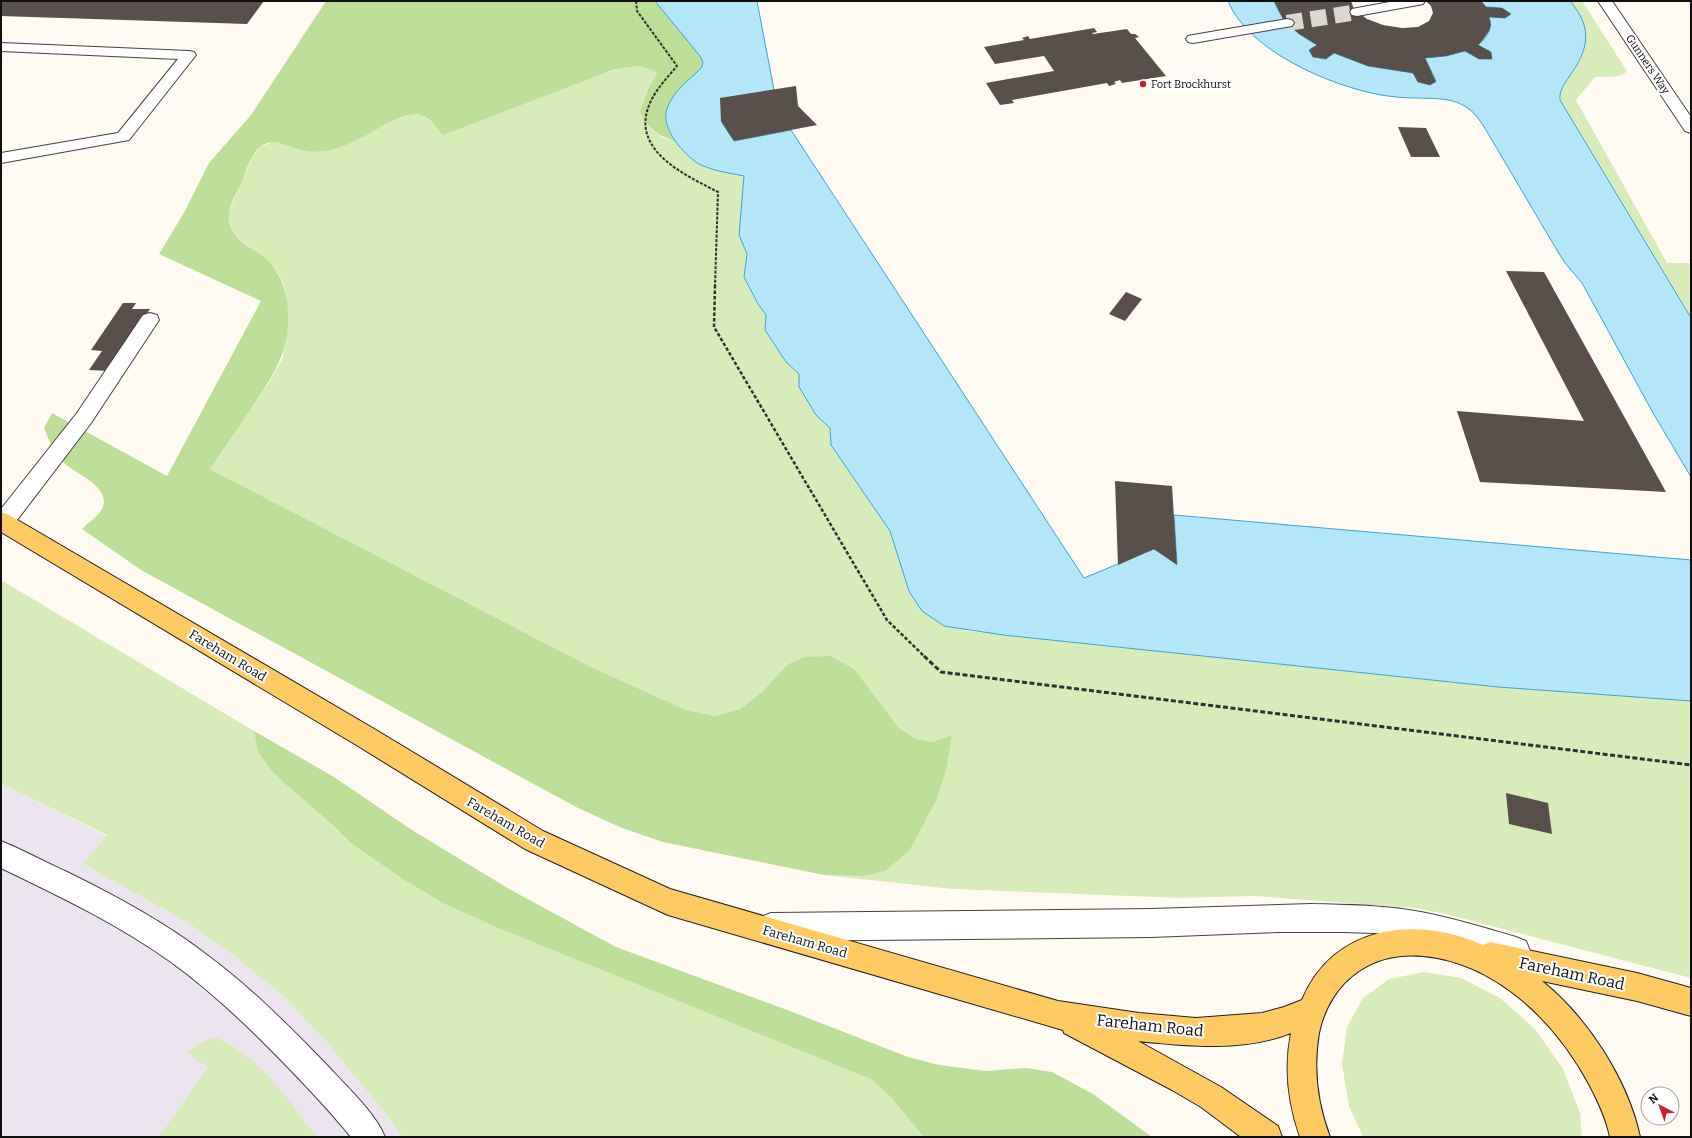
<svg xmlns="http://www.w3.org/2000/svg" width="1692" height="1138" font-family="Bitter,serif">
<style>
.industrial{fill:#ece4ee}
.green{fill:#d8ecb9}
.forest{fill:#bdde97}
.water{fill:#b3e6f9;stroke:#36a4d5}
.building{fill:#594f4b}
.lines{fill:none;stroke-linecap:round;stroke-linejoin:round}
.minor-tunnel{stroke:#dbd8d0;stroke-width:16;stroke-dasharray:16 8;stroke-linecap:butt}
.minor-casing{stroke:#424242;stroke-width:2}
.major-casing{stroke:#202020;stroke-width:2}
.path-far2{stroke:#313131;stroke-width:2;stroke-dasharray:3 1.5;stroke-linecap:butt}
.path-far1{stroke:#313131;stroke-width:2.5;stroke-dasharray:3.5 2;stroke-linecap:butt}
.path{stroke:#313131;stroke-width:3;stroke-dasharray:5 2.5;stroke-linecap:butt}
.minor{fill:#fff;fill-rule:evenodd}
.major{fill:#ffca62;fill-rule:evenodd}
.poi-dot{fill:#c81f36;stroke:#fff;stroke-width:1.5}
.labels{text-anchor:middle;stroke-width:4;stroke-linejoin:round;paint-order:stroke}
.far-street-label{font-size:11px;fill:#0f0f0f;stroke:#fff}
.far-poi-label{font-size:11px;fill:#0f0f0f;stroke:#fff;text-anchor:start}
.street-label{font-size:13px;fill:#0f0f0f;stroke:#fff}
.near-street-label{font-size:16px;fill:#0f0f0f;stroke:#fff}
</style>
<rect width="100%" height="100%" fill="#fffbf2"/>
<path class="industrial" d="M1,784L107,836L83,864L190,924L233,955L281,994L325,1040L388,1117L402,1137H1Z"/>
<path class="green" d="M1570,1H1582L1627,71C1621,79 1604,76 1595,77L1576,100L1667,263H1691V318L1560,100C1559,91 1564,84 1569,77C1588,50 1594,29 1570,1Z
M634,65L647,67L657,73L649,88L661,137L677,143L683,150L720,171L744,176L739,235L747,254L744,277L758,304L766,315L765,330L786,362L799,374V387L816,415L830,428L831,445L890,531L909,591L968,631L1498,687L1691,701V978L1446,914L1415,908L1254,896L1180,898L953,889L824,875L863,876L927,818L936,801L946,771L933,742L916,739L898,727L882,708L787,665L762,692L740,709L715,716L686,710L587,665L210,469L270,381L283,357L287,302L283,282L275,269L263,257L239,239L233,232L229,222V211L253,156L260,147L273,142L284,143L305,151L353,142L393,120L411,114L422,115L431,121Z
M1,580L254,731L333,825L895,1074L945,1137H402L388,1117L325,1040L281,994L233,955L190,924L83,864L107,835L1,784Z
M1424,972L1461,978L1500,998L1535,1029L1563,1069L1580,1113L1582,1137H1363L1349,1106L1342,1064L1347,1027L1363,998L1389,979Z
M214,1037C254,1051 292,1103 316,1137H159L208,1067L187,1053L199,1044Z"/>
<path class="forest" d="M326,1H655L701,56L703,62L702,67L666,118L670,133L677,143C659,135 650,130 640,112L649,88L657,73C640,62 629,67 610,71L443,135C437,128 431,118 421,115C405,110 378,129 363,137C346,146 326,154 306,151C289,149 277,135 260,147C251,155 246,171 242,182C236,194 227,208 229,221C232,240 251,247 264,257C286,276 291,307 287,334C283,364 265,387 249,412C236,431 223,450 210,469L587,665L686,710L715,716L740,709L762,692L787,665L804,657L830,656L854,669L898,727L916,739L933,742L952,735L946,771L936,801L909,851L885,871L863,876L824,875L663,842L622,828L578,808L141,570L82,529C88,523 98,516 102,509C113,488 76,474 64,463C54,453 49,441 44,428L52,413L167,476L261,301L159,254L185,211L209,163L251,115Z
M254,731L334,777L412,830L511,890L616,947L790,1011L908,1057L939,1065L986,1071L1026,1068L1052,1072L1093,1094L1152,1137H924L890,1096L871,1079L496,927L443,903L403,879L351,843L333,825L289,787L272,771L258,752Z"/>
<path class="water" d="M655,1H757L774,90L721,121L734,141L791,130L1084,578L1154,549L1177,564L1174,515L1691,560V701L1498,687L1003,635L944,626L922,611L909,591L890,531L831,445L830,428L816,415L799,387V374L786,362L765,330L766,315L758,304L744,277L747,254L739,235L744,176C729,173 713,171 699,164C684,155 660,128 667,109C673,90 689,81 702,67L703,62L700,56Z
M1228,1H1274C1282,23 1298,34 1317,45L1309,50L1313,57L1326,59L1334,53L1368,66L1413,73L1418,82L1430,85L1436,81L1425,58L1446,56L1465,51L1479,59H1492L1491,52L1478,45C1487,38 1493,28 1489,17L1505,18L1511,14L1502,8L1486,7L1481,1H1570C1594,29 1588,50 1569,77C1564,84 1559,91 1560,100L1691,318V477L1653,413L1582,283L1565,263L1555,247L1483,125C1479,120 1475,113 1469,109C1453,97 1435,99 1417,98C1405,98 1393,97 1381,95C1331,86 1248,51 1228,1Z"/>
<path class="building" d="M1,1H264L247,24L1,16Z
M1274,1H1351L1354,9L1367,19L1383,25L1402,28L1418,27L1429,21L1433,13L1431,6L1426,1H1481L1486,7L1502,8L1511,14L1505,18L1489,17L1491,25L1489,31L1482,41L1478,45L1491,52L1492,59H1479L1465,51L1446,56L1425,58L1436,82L1430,85L1418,82L1413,73L1368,66L1334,53L1326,59L1313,57L1309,50L1317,45L1299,34L1284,21Z
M1094,28L1097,32L1092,33L1093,34L1127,29L1131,34H1135L1139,37L1135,38L1166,76L1122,83L1120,80L1114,82L1116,84L1109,86L1107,83L1012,100L1014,103L1000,105L986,83L1054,71L1044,56L995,64L984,47L1024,40L1022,38L1028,36L1030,39Z
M796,86L798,106L817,125L734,141L721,121L720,98Z
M1398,127L1426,128L1440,157H1411Z
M1506,271L1544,272L1666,492L1480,482L1457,411L1584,421Z
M1126,292L1142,299L1125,321L1109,314Z
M123,303H136L132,309H150L110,371L89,370L102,351L91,350Z
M1115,481L1172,486L1177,565L1154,549L1118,565Z
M1506,793L1548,803L1552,834L1509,824Z"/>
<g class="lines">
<path class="minor-tunnel" d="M1287,23L1357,12"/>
<defs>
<path id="minor" d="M1395,1H1425L1423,4L1418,5L1357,16L1352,15L1350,12L1352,9L1357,8Z
M1598,1H1612L1691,117V133L1685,131Z
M1287,19L1292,20L1294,23L1292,26L1193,43L1188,42L1186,39L1188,36L1193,35Z
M1,43L189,51L194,52L196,55L129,140L1,163V153L118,133L178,59L1,51Z
M150,313L157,315L159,320L91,423L11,528L1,530V509L77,413L143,315Z
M1,841C23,850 45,862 67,872C114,895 161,920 203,952C247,984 286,1023 324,1062C343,1083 375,1112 385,1137H351C324,1104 294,1073 264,1043C235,1014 204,986 171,962C118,924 59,896 1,868Z
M1311,904C1348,905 1385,905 1421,912C1453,918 1485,928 1516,937L1526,941L1530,951L1526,961L1516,965L1462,949L1421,939L1375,933L1343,932H1279L1151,937L771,941L761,937L757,927L761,917L771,913L1151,909Z"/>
<path id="major" d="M1,512L9,515L376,730L543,831L670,889L1058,1001L1139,1013L1196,1018L1262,1013L1284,1007L1302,1000C1333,925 1416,915 1483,945L1490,942L1637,973L1691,988V1016L1637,1001L1542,981C1587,1017 1628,1080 1640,1137H1610C1606,1118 1598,1101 1589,1084C1555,1021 1496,963 1423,956C1400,954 1378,958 1359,971C1338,985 1324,1008 1319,1033C1313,1068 1317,1103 1330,1137H1300C1288,1103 1284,1068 1291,1033C1243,1052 1187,1046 1138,1041L1221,1087L1278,1126L1282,1137H1241L1201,1107L1172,1090L1064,1033L1063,1030L668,915L525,849L358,746L1,532Z"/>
</defs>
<use href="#minor" class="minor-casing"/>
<use href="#major" class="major-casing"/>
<path class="path-far2" d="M636,1L637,11L677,66C667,78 656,89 650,103C629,150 685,175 718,192L715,286"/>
<path class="path-far1" d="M715,285L714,327L887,620L925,657"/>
<path class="path" d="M924,656L941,672L1691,765"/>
<use href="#minor" class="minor"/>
<use href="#major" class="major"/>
</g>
<circle class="poi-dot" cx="1143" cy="84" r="4"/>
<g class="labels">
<g class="far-street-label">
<text transform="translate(1648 64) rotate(56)" y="4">Gunners Way</text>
</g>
<g class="far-poi-label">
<text x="1151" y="88">Fort Brockhurst</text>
</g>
<g class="street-label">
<text transform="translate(228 655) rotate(31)" y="5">Fareham Road</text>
<text transform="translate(506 822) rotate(30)" y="5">Fareham Road</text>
<text transform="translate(805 941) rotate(16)" y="5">Fareham Road</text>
</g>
<g class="near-street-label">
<text transform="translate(1572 973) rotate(12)" y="6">Fareham Road</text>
<text transform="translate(1150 1025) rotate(6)" y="6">Fareham Road</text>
</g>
</g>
<rect width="1692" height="1138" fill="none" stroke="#0f0f0f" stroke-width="4"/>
<g transform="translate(1660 1106) rotate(319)"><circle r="19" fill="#ffffff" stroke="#9f9f9f"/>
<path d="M0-3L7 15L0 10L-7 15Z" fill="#c81f36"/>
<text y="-6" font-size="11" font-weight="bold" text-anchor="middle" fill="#0f0f0f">N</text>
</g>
</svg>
